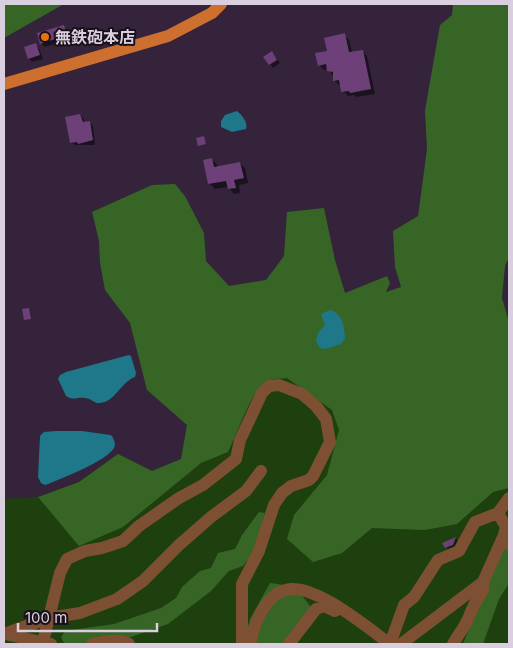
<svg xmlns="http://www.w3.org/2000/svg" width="513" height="648" font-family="Inter,'Noto Sans JP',sans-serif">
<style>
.green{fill:#1d400e}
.forest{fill:#376526}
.water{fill:#1f788a}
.shadow{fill:#0007}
.building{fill:#6d407a}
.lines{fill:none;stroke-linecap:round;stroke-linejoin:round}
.minor{stroke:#7d4f33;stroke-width:12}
.major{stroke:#cd6f2f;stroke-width:12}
.food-dot{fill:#e8710a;stroke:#18101a;stroke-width:2}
.labels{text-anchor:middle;stroke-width:4;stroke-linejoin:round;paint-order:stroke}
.poi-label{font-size:16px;font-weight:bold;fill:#dacfde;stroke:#18101a;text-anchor:start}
</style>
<rect width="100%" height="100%" fill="#34233a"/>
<path class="green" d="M297,356L509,471V644H4V499L38,497L79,482L118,454L152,471L181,459Z"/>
<path class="forest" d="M4,4H64L4,38Z
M453,4H509V257L505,266L502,298L509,322V488L493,492L457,524L425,530L372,528L342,553L313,562L287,539L294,515L327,475L339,430L332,410L287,378C282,379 273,378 268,381C251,389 237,435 228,452L201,463L123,527L79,546L38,497L79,482L118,454L152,471L181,459L187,425L147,390L130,323L105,290L100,263L99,241L92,212L152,185L175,184L185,196L204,233L206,261L229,286L266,280L284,256L287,212L324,208L335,260L345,293L387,276L390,283L386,292L401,287L395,267L393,231L418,216L427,149L425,110L440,25L452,15Z
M259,512L265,513L254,552L243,566L229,571L211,591L168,624L131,637L77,644L64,643L61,637L65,631L114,624L161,608L176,598L182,587L200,571L211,568L218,553L235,549L242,535Z
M509,530V583L499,599L483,644H463Z
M270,583C293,586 297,588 311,607L284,644H235L246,633L250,619Z"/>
<path class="water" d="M237,111C242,115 248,122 246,129L232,132L221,127V121L225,115Z
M330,310C343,314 344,326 345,338L341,344L325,349L320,348L316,341L318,333L325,325L321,314Z
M129,355L131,356L136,373L135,377C121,382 115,402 100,403C94,404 91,398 85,398C78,397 73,401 66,396L58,379L60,375L66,372Z
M56,431H82L110,435L112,436C114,440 116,444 114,448C108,460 59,480 45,485L41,483L38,477L40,436L44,432Z"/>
<path class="shadow" d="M63,27L67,30L71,42L61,45L58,43L45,47L41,43Z
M344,35L349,40L352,52L362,51L367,56L375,94L356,97L354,95L348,96L343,91L341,85H339L334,80L333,76L328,69L324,70L319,65L328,52Z
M36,45L39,48L43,59L32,62L29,59L25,48Z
M272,53L280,63L273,68L270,64Z
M80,115L83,118L85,123L90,122L93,126L95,144L94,145H75L71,142Z
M211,159L217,164L218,168L239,163L245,168L248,183L239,185L240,193L234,194L228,187L215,189L209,183Z
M456,538L459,542L449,551L444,543Z"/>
<path class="building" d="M64,25L68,39L56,42L55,39L40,44L37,33Z
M345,33L349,52L363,50L371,89L350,93L349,91L341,92L339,80L333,81V72L327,71L326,64L318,66L315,53L327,51L324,38Z
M36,43L40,55L28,59L24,47Z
M272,51L277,60L269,65L263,57Z
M80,114L83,122L90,121L93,140L78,144L77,142L70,143L65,117Z
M204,136L206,144L198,146L196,138Z
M212,158L214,167L240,162L244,178L234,180L236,188L228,189L226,181L208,184L203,160Z
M29,308L31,319L24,320L22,309Z
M456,537L453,545L445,548L442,543Z"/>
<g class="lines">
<path class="minor" d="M504,535L506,527L498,513L509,498
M4,634L49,618L80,613L117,599L143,581L179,545L211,517L246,491L261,471
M5,634L51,644
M43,642L60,573L67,559L85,551L102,548L123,541L139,526L179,498L203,485L236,459L240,440L262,393L269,386L279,385L302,394L316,406L326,419L330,442L313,476L309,480L291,486L282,493L274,505L259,551L242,584V644
M92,644C104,642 119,638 129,644
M250,644C254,624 266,591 291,589C319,587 368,628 390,644
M289,644L316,609L324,606L335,611
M390,644L404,605L414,597L438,560L459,551L475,522L498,513
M401,644L483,582
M453,644C457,636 462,631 466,623C470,616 472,607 477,600C481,593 485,591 483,582L504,535L509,545"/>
<path class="major" d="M4,84L168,36L212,13L221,4"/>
</g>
<circle class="food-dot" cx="45" cy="37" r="5"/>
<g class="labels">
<g class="poi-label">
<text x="55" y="43">無鉄砲本店</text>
</g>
</g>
<rect width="513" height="648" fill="none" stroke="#dacfde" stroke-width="10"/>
<path d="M18 623v8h139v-8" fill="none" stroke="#dacfde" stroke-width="2.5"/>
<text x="25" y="623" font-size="15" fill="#dacfde" stroke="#18101a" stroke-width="4" paint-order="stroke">100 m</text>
</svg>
